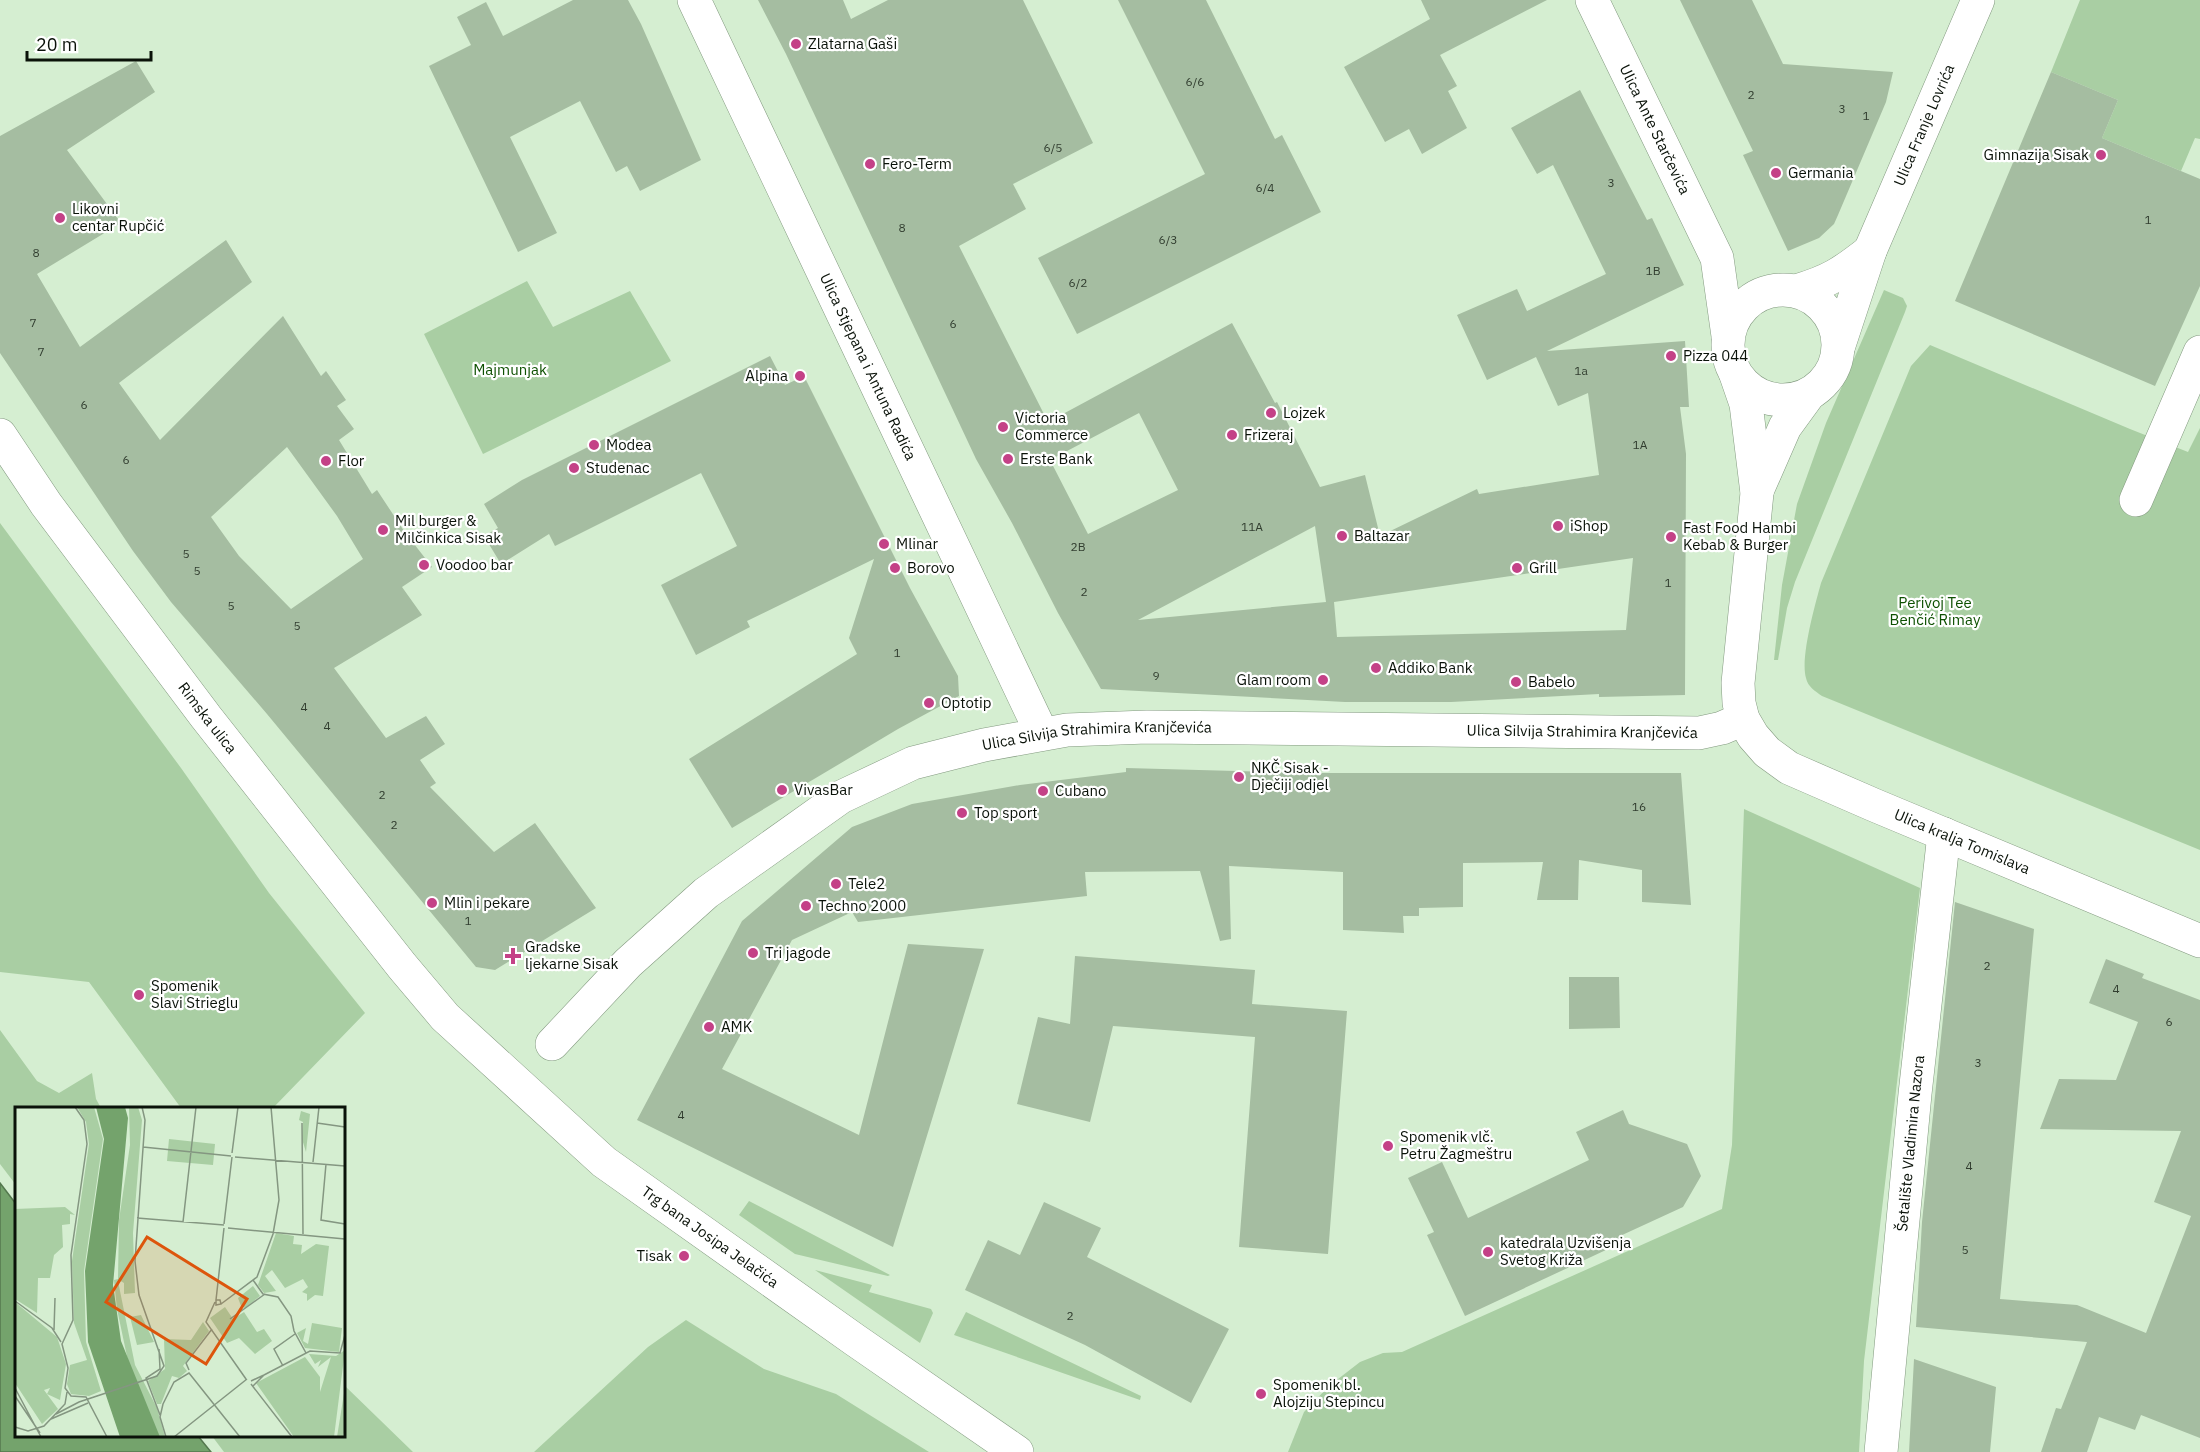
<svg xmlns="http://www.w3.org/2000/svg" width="2200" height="1452" font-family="'IBM Plex Sans',sans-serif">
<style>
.green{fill:#a9cea3}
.water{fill:#74a36c;stroke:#54784e;stroke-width:1.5}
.building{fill:#a5bda1;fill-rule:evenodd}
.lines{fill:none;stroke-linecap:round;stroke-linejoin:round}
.minor-casing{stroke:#82997f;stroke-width:34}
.minor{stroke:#fff;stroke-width:33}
.poi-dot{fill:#c44187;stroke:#fff;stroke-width:2}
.labels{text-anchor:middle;stroke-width:4.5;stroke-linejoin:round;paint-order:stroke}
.number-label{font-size:12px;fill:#313d2f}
.poi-label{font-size:15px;fill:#0a1209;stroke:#fff;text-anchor:start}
.street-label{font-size:15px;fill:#0a1209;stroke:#fff}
.park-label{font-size:15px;fill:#0e5102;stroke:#fff}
.inset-road{fill:none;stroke:#849681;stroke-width:1.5}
.view{fill:#dd550c;fill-opacity:0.15;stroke:#dd550c;stroke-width:3}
.inset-edge{fill:none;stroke:#0a1209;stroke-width:3}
</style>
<rect width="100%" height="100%" fill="#d5eed1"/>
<path class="green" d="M2080,0H2200V139L2195,138L2181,171L2102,138L2118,100L2051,72Z
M527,281L553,327L630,291L671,361L483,454L424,334Z
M1884,290L1903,298L1907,306L1905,312L1795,582L1787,608L1778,660H1774L1782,585L1797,504L1826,423Z
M1930,345L2130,429L2188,452L2200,428V850L1822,696C1815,691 1808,687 1806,678C1800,658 1815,605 1821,583L1911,366Z
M0,523L181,768L269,893L365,1013L273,1108H181L89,982L0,972Z
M1744,809L1920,888L1864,1361L1859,1452H1288L1304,1412L1329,1386L1360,1362L1383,1353L1402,1352L1722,1209L1732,1145Z
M0,1030L37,1081L59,1093L92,1073L96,1099L101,1108H16V1185L0,1164Z
M749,1201L890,1275L888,1276L795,1254L739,1215Z
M815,1270L872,1285L869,1292L931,1309L933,1313L920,1343Z
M966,1312L1141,1396L1140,1400L954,1335Z
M686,1320L764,1369L836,1394L929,1452H534L648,1347Z
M344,1385L413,1452H224L212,1436H344Z"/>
<path class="water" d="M0,1183L16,1204V1436H198L211,1452H0Z"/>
<path class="building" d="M573,0H628L641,24L701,160L640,191L627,166L616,172L580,101L510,137L557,233L518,252L429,66L471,45L457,17L486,2L503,36Z
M758,0H843L851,19L888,0H1023L1093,143L1013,184L1026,209L959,246L1048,422L1232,323L1275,403L1277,402L1320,487L1365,475L1380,536L1477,489L1479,494L1599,475L1588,393L1558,406L1536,357L1487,380L1457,315L1517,289L1527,311L1606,274L1553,165L1537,174L1511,128L1580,90L1647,220L1652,218L1684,285L1547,351L1685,341L1689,407H1680L1686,454L1685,695L1599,697V694L1451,702H1345L1101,689L1058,613L1012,523L976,459L786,54ZM1139,413L1178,490L1088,534L1050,460ZM1315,526L1326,602L1138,620ZM1633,558L1626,630L1337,637L1334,602Z
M1118,0H1206L1275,139L1282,135L1321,212L1077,334L1038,258L1205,174Z
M1421,0H1547L1440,55L1457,86L1448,91L1467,128L1422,154L1409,129L1385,142L1344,67L1430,19Z
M1680,0H1752L1783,64L1893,72L1886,102L1838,215L1834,224L1819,238L1788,251L1743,155L1753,151Z
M136,61L155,92L67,150L121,223L37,274L80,347L226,240L252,282L119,383L160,440L283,316L321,376L326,371L346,400L337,406L354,429L339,440L372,494L377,490L404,531L432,567L402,587L422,615L334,668L386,738L426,716L445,744L420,760L436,783L430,787L494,852L535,823L596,908L495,970L476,967L267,714L171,602L133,551L0,353V136ZM287,447L337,516L363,559L291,609L239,556L211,517Z
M2051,72L2118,100L2102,138L2200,179V286L2155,386L1955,301Z
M770,356L785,385L804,376L910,588L958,676L959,696L898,729L732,828L689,759L857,654L849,638L874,559L747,621L750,627L696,655L661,585L737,546L701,473L555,546L549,534L501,564L484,536L498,528L484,504L522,480Z
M1126,768L1307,773H1681L1691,905L1642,902V870L1579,860L1578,900H1537L1543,862L1463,863V907L1419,908V916H1403L1404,933L1343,930V872L1229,866L1231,939L1220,941L1200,871L1085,872L1087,896L858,922L852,912L792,940L722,1069L859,1135L908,944L984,949L893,1247L637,1120L742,921L852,827L912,804L1020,785L1126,772Z
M1955,902L2034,929L2000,1299L2077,1305L2146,1333L2191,1216L2154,1202L2181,1131L2040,1129L2059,1079L2116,1080L2138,1022L2089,1003L2106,959L2144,974L2142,978L2200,1000V1438L2141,1415L2135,1430L2099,1417L2087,1452H2041L2056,1408L2061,1409L2087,1342L1916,1327L1922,1222Z
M1075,956L1255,970L1252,1004L1347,1011L1328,1254L1239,1247L1255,1037L1113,1026L1090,1122L1017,1104L1038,1017L1070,1024Z
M1569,977H1619L1620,1028L1569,1029Z
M1623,1110L1629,1124L1687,1144L1701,1176L1683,1207L1620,1236L1623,1242L1465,1316L1427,1235L1434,1232L1408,1178L1442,1162L1468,1218L1589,1160L1576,1132Z
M1044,1202L1101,1228L1087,1257L1229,1329L1191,1403L1085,1345L965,1290L988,1240L1020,1255Z
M1914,1359L1996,1387L1990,1452H1909Z"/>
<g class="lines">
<defs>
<g id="minor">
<path id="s1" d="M694,0L1042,734"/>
<path id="s2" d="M1592,0L1717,258L1728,336"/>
<circle cx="1783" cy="345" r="55"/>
<path d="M1796,291C1830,281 1842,273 1870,251"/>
<path id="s3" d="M1839,345L1870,251L1978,0"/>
<path id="s4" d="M1736,375L1746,404L1757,493L1738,683L1739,703L1743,719L1753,736L1767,752L1789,768L1874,805L2200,941"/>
<path id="s5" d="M0,435L46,504L206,717L402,966L445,1017L604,1162L855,1340L1017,1452"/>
<path d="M1757,491L1785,427L1809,394"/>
<path d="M2136,500L2200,352"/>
<path id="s6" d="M552,1044L628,963L706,893L841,797L913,763L984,745L1067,730L1147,727L1699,733L1722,728L1743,719"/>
<path id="s7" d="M1881,1452L1915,1094L1944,834"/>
</g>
</defs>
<use href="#minor" class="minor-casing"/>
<use href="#minor" class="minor"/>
</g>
<g class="poi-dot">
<circle cx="796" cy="44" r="6"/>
<circle cx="2101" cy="155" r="6"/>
<circle cx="870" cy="164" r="6"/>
<circle cx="1776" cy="173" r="6"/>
<circle cx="60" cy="218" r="6"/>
<circle cx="1671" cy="356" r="6"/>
<circle cx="800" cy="376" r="6"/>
<circle cx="1271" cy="413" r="6"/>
<circle cx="1003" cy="427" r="6"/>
<circle cx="1232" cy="435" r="6"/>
<circle cx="594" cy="445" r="6"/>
<circle cx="1008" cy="459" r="6"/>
<circle cx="326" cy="461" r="6"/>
<circle cx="574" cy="468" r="6"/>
<circle cx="1558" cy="526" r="6"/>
<circle cx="383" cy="530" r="6"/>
<circle cx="1342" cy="536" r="6"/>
<circle cx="1671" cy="537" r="6"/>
<circle cx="884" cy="544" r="6"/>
<circle cx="424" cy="565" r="6"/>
<circle cx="895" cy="568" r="6"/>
<circle cx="1517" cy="568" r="6"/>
<circle cx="1376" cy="668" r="6"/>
<circle cx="1323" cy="680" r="6"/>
<circle cx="1516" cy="682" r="6"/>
<circle cx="929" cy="703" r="6"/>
<circle cx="1239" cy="777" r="6"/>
<circle cx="782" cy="790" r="6"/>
<circle cx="1043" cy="791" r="6"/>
<circle cx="962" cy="813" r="6"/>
<circle cx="836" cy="884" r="6"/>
<circle cx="432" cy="903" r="6"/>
<circle cx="806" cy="906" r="6"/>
<circle cx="753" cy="953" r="6"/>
<path d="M510 947h6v6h6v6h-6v6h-6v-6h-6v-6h6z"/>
<circle cx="139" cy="995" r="6"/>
<circle cx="709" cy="1027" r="6"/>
<circle cx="1388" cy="1146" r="6"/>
<circle cx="1488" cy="1252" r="6"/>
<circle cx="684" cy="1256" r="6"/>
<circle cx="1261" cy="1394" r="6"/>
</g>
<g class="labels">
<g class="number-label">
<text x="1195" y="86">6/6</text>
<text x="1751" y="99">2</text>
<text x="1842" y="113">3</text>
<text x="1866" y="120">1</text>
<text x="1053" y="152">6/5</text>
<text x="1611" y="187">3</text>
<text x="1265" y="192">6/4</text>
<text x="2148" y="224">1</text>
<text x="902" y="232">8</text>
<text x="1168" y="244">6/3</text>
<text x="36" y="257">8</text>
<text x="1653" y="275">1B</text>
<text x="1078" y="287">6/2</text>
<text x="33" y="327">7</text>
<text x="953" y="328">6</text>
<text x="41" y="356">7</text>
<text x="1581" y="375">1a</text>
<text x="84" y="409">6</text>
<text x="1640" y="449">1A</text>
<text x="126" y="464">6</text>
<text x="1252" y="531">11A</text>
<text x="1078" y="551">2B</text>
<text x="186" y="558">5</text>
<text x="197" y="575">5</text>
<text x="1668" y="587">1</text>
<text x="1084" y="596">2</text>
<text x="231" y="610">5</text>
<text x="297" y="630">5</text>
<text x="897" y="657">1</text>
<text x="1156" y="680">9</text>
<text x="304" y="711">4</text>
<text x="327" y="730">4</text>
<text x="382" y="799">2</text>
<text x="1639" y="811">16</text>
<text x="394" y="829">2</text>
<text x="468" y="925">1</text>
<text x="1987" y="970">2</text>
<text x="2116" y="993">4</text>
<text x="2169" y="1026">6</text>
<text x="1978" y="1067">3</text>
<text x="681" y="1119">4</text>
<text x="1969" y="1170">4</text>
<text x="1965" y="1254">5</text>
<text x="1070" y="1320">2</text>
</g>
<g class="poi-label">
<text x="808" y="49">Zlatarna Gaši</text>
<text x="2089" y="160" text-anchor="end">Gimnazija Sisak</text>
<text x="882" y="169">Fero-Term</text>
<text x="1788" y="178">Germania</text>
<text x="72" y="214">Likovni<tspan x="72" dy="17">centar Rupčić</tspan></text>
<text x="1683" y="361">Pizza 044</text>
<text x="788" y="381" text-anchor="end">Alpina</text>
<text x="1283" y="418">Lojzek</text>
<text x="1015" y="423">Victoria<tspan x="1015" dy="17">Commerce</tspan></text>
<text x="1244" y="440">Frizeraj</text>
<text x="606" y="450">Modea</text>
<text x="1020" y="464">Erste Bank</text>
<text x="338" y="466">Flor</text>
<text x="586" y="473">Studenac</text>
<text x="395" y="526">Mil burger &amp;<tspan x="395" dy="17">Milčinkica Sisak</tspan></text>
<text x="1570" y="531">iShop</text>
<text x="1683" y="533">Fast Food Hambi<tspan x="1683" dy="17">Kebab &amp; Burger</tspan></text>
<text x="1354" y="541">Baltazar</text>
<text x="896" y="549">Mlinar</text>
<text x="436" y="570">Voodoo bar</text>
<text x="907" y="573">Borovo</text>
<text x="1529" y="573">Grill</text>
<text x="1388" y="673">Addiko Bank</text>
<text x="1311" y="685" text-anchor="end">Glam room</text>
<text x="1528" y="687">Babelo</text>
<text x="941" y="708">Optotip</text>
<text x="1251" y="773">NKČ Sisak -<tspan x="1251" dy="17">Dječiji odjel</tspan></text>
<text x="794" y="795">VivasBar</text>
<text x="1055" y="796">Cubano</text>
<text x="974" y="818">Top sport</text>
<text x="848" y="889">Tele2</text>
<text x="444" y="908">Mlin i pekare</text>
<text x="818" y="911">Techno 2000</text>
<text x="525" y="952">Gradske<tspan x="525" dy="17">ljekarne Sisak</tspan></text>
<text x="765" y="958">Tri jagode</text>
<text x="151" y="991">Spomenik<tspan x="151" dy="17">Slavi Strieglu</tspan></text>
<text x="721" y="1032">AMK</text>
<text x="1400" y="1142">Spomenik vlč.<tspan x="1400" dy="17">Petru Žagmeštru</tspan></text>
<text x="1500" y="1248">katedrala Uzvišenja<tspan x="1500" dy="17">Svetog Križa</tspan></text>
<text x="672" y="1261" text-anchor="end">Tisak</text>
<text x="1273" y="1390">Spomenik bl.<tspan x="1273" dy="17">Alojziju Stepincu</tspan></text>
</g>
<g class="street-label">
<text dy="5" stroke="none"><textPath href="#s3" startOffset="236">Ulica Franje Lovrića</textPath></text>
<text dy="5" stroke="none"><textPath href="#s2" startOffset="144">Ulica Ante Starčevića</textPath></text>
<text dy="5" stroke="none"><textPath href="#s1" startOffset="406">Ulica Stjepana i Antuna Radića</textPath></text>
<text dy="5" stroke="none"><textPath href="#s5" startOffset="351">Rimska ulica</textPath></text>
<text dy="5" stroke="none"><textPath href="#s6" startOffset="1134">Ulica Silvija Strahimira Kranjčevića</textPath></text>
<text dy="5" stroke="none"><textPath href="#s6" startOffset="648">Ulica Silvija Strahimira Kranjčevića</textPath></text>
<text dy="5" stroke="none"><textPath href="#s4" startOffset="604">Ulica kralja Tomislava</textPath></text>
<text dy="5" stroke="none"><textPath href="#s7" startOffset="310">Šetalište Vladimira Nazora</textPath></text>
<text dy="5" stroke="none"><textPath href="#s5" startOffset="1078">Trg bana Josipa Jelačića</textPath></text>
</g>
<g class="park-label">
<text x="510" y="375">Majmunjak</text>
<text x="1935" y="608">Perivoj Tee<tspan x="1935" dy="17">Benčić Rimay</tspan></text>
</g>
</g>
<g transform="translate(15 1107)">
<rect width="330" height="330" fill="#d5eed1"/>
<path d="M62,0H79L88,32L69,164L71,235L86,284L74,289L56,287L52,277L55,258L72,253L59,216L57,154L74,37L71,15ZM114,0H123L127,13L118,126L120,186L109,187V176L104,173V179L120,258L142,301L150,330H129L102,202L99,173L103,172L104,113L115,38ZM286,4L295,7L291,45L287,32L288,15L284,13ZM154,32L200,37L198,58L152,54ZM50,100L60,108L55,107V117L47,118L48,140L39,148L35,171H23L22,206L0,192V102ZM261,126L279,129L278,137L287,138L286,147L301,137L314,139L308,189L300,188L292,194V187L287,185L293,180L288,172L270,181L257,163L250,169L261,184L249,186L243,178ZM238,179L245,189L230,201L226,199L223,191ZM0,195L42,230L51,257L45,293L32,287L35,281L29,283L43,302L27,317L0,276ZM210,200L218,212L229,205L242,225L249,222L257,234L240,247L224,231L212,236L195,211ZM126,208L139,235L122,238L115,210ZM188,215L194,224L168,259L172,264L164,271L157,269L146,297H142L133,274L150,262L149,232L176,233ZM297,216L327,221L324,245L290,241L282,226L291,221L288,234L293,237ZM330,243L319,330H279L241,276L290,250L305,270V285L316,250L303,260L306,253L300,257L294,247L321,249ZM330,280V321L328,330H322Z" fill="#a9cea3"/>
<path d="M81,0H110L113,11L98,178L106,234L145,330H105L73,235L70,164L89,32Z" fill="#74a36c"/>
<path class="inset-road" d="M60,0L69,13L72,37L56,148L58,213L47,237L53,261L50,281L56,289L71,290L92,330M287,16L288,127M302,16L330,20M128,40L216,49M217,46L223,0M220,50L330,59M298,55L304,0M311,57L306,113L330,117M122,111L209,118M168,115L181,0M209,117L217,50M213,121L330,132M238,173L248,187L263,190L276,209L279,224L291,246M201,193L209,121M201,193H205L206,197L201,198ZM0,194L37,221L46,235M200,195L191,215L231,272M206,197L242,170L258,127L264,93L256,0M215,212L250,187M39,223L40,191M144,242L145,262L131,271L145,308M268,259L259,242L280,227M174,263L171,256L197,222M249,268L295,244L325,246L330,228M236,274L249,268L238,279M236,277L277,330M0,281L26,330M0,289L25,326M41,307L64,295L142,269L149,259L124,188L120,154L130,13L127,0M36,312L73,296M0,320L13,324L29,319L50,297L52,285M151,330L145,310L148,297L159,275L174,266L225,330M159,330L232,272"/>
<path class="view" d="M132,130L232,192L191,257L91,195Z"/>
<rect width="330" height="330" class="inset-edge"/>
</g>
<path d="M27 51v9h124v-9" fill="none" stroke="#0a1209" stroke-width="3"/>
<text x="36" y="51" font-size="18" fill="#0a1209" stroke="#ffffff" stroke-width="4.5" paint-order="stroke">20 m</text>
</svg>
